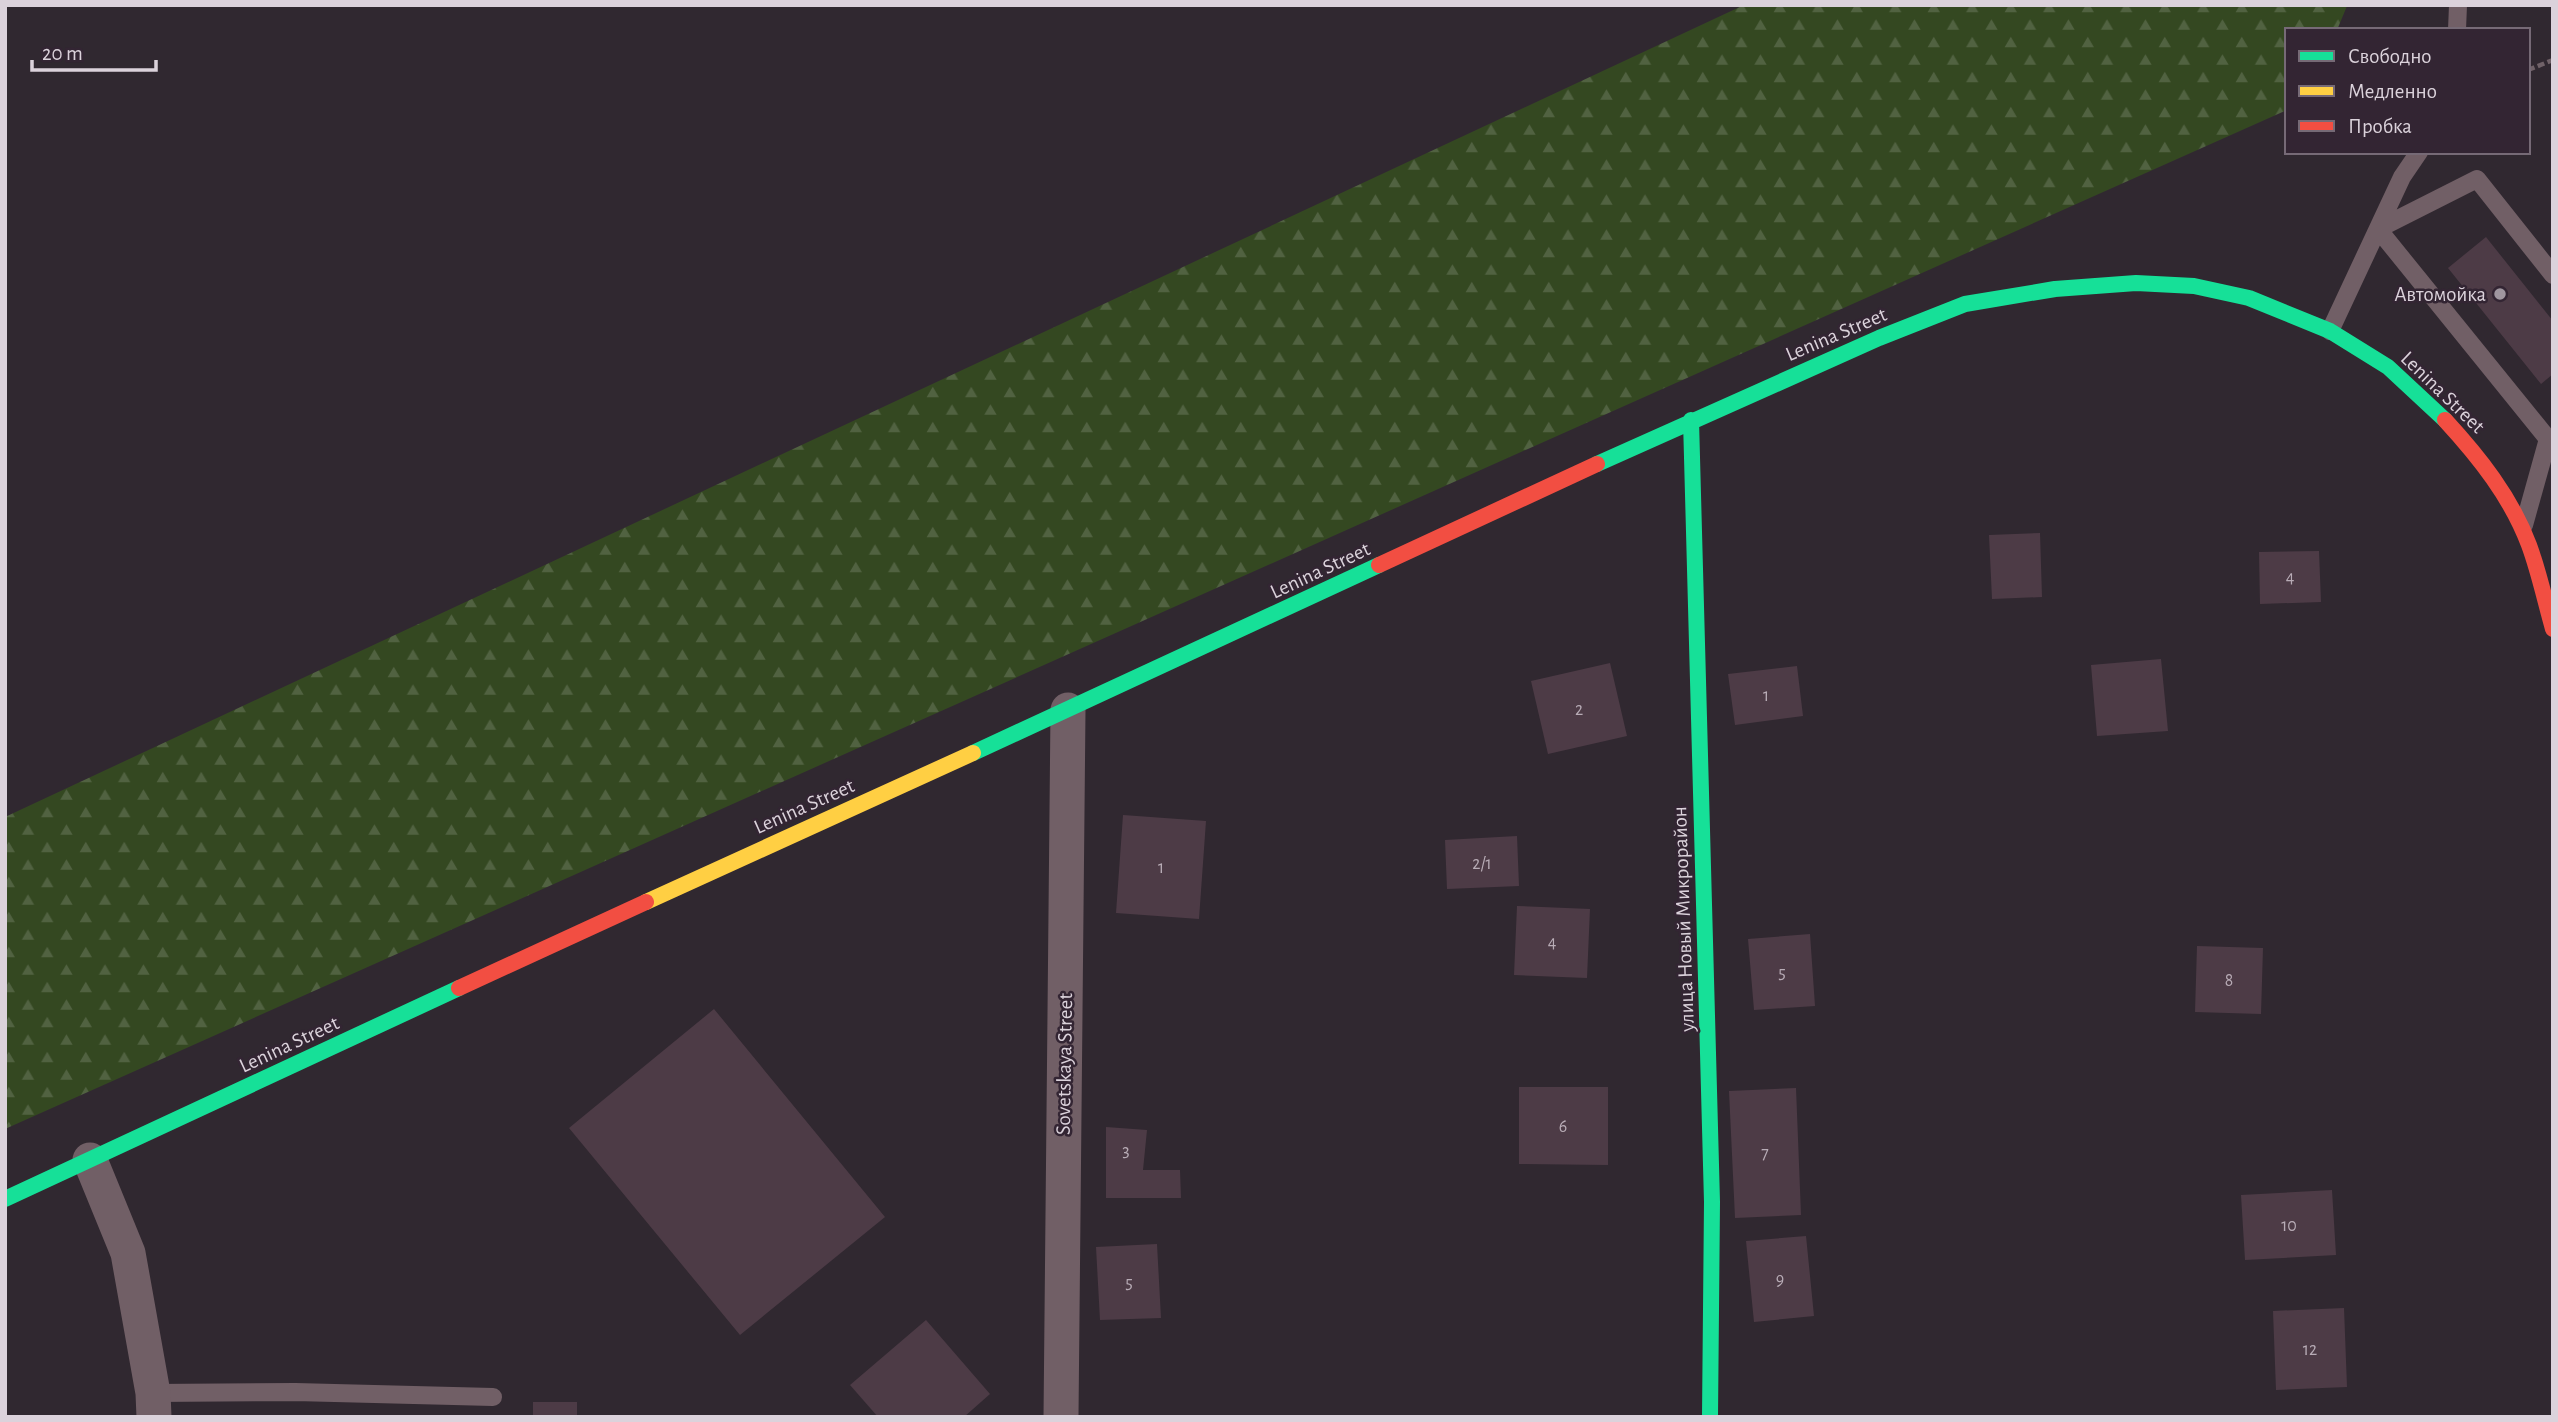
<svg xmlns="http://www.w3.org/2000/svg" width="2558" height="1422" font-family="'Alegreya Sans',sans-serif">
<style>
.forest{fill:url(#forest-firs)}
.building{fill:#4d3b46}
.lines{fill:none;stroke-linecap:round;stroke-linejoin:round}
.path{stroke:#706268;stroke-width:4.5;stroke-dasharray:7 3.5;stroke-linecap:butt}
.lane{stroke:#715f66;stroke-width:18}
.street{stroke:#715f66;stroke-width:35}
.fast{stroke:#16e098;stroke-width:16}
.slow{stroke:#ffcf43;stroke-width:16}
.jam{stroke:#f24e42;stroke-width:16}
.poi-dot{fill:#9f969f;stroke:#332533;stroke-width:2.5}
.labels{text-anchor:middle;stroke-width:5;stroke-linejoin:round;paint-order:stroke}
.number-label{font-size:18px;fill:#b8acb6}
.poi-label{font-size:21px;fill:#dbd2db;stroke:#332533;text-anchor:end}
.street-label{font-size:21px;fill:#dbd2db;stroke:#332533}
</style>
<defs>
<pattern id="forest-firs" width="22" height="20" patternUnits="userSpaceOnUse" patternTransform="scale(1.75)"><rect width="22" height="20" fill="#344821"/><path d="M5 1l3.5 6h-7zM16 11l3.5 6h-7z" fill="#516241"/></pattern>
</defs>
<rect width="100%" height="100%" fill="#302830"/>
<path class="forest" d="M1744,5L2347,6L2337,30H2287V110L5,1129V817Z"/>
<path class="building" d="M2486,237L2553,321V374L2541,384L2448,268Z
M2040,533L2042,597L1992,599L1989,535Z
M2319,551L2321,602L2260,604L2259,552Z
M2161,659L2168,731L2097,736L2091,665Z
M1610,663L1627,736L1548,754L1531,681Z
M1797,666L1803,716L1735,725L1728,674Z
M1123,815L1206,821L1199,919L1116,913Z
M1517,836L1519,886L1447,889L1445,840Z
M1517,906L1590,909L1587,978L1514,975Z
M1810,934L1815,1006L1754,1010L1748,939Z
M2197,946L2263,948L2261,1014L2195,1012Z
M714,1009L885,1217L740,1335L569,1128Z
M1519,1087H1608V1165L1519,1164Z
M1796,1088L1801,1215L1735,1218L1729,1091Z
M1106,1127L1147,1130L1143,1170H1180L1181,1198H1106Z
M2332,1190L2336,1255L2245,1260L2241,1195Z
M1806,1236L1814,1316L1754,1322L1746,1241Z
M1157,1244L1161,1318L1100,1320L1096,1247Z
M2344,1308L2347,1387L2276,1390L2273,1311Z
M926,1320L990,1394L964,1417H878L850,1385Z
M533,1402H577V1417H533Z"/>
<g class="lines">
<path class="path" d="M2528,70L2553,60"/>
<path class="lane" d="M2457,30L2458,5
M2330,331L2402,177L2419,152
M2524,525L2548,439L2378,229L2477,179L2553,275
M153,1393L295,1392L493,1397"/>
<path class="street" d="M90,1160L128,1253L153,1393L154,1417
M1061,1417L1068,710"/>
<path class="fast" d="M1691,420L1712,1202L1710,1417
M1597,464L1879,338L1965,304L2055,289L2136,283L2194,286L2249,298L2330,331L2388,367L2445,420
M973,753L1379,565
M5,1199L459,988"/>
<path class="slow" d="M646,902L973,753"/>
<path class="jam" d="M2445,420C2479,457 2511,497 2529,545C2539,572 2545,601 2553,629
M1379,565L1597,464
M459,988L646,902"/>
</g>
<circle class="poi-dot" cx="2500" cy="294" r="7"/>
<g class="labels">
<g class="number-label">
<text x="2290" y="583">4</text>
<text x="1766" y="701">1</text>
<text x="1579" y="715">2</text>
<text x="1482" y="869">2/1</text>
<text x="1161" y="873">1</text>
<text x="1552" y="948">4</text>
<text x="1782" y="978">5</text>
<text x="2229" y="986">8</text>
<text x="1563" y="1132">6</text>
<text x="1126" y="1156">3</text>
<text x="1765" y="1159">7</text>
<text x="2289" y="1231">10</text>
<text x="1780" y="1285">9</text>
<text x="1129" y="1288">5</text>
<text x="2310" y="1355">12</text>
</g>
<g class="poi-label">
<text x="2486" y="301">Автомойка</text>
</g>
<g class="street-label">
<text transform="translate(1836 334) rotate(-23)" y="7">Lenina Street</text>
<text transform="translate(2443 392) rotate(44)" y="7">Lenina Street</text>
<text transform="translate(1320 570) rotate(-25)" y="7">Lenina Street</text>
<text transform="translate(804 806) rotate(-24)" y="7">Lenina Street</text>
<text transform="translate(1683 919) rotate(-92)" y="7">улица Новый Микрорайон</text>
<text transform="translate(289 1044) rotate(-25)" y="7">Lenina Street</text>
<text transform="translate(1064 1064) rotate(-89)" y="7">Sovetskaya Street</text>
</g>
</g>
<rect width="2558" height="1422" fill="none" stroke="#dbd2db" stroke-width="14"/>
<rect x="2285" y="28" width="245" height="126" fill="#332533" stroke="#766a76" stroke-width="2"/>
<rect x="2299" y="51" width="35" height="10" fill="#16e098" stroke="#766a76" stroke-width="2"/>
<text x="2348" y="63" font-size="21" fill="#dbd2db">Свободно</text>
<rect x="2299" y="86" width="35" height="10" fill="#ffcf43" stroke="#766a76" stroke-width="2"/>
<text x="2348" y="98" font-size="21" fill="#dbd2db">Медленно</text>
<rect x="2299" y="121" width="35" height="10" fill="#f24e42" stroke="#766a76" stroke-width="2"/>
<text x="2348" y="133" font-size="21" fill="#dbd2db">Пробка</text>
<path d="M32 60v10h124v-10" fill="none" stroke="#dbd2db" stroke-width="3.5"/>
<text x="42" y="60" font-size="21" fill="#dbd2db" stroke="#332533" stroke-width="5" paint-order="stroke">20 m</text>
</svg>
